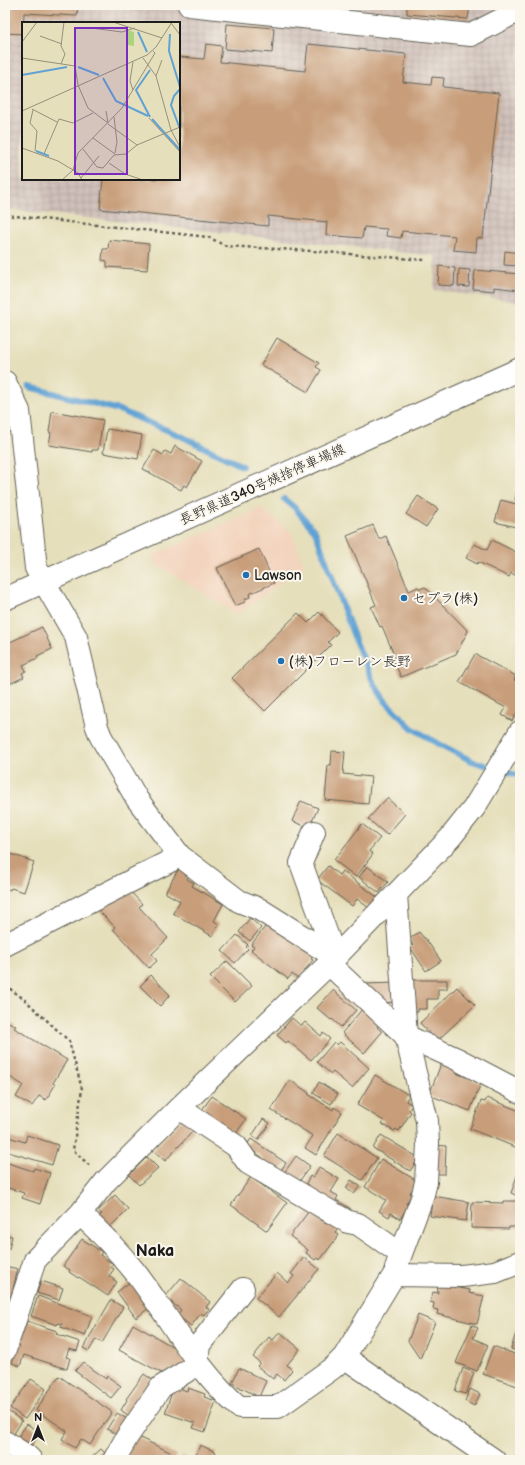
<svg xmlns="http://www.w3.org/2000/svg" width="525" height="1465" font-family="'Balsamiq Sans','Klee One',sans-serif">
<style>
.built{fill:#f3d4be}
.industrial{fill:url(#industrial-grid);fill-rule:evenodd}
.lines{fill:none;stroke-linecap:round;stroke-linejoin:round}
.stream{stroke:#61a2d4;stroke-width:6}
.building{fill:#c89e7a}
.minor-casing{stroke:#626054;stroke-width:24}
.major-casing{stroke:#626054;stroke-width:24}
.path{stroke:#626054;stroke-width:2.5;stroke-dasharray:3 3;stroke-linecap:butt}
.minor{stroke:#fff;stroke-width:22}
.major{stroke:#fff;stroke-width:22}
.poi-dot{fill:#1f6fb2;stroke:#fbf7ec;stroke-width:1.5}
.labels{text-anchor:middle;stroke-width:4;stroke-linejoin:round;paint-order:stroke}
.street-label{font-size:14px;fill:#1c1c1c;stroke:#fbf7ec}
.poi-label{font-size:14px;fill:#1c1c1c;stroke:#fbf7ec;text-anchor:start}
.quarter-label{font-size:16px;font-weight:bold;fill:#1c1c1c;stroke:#fbf7ec}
.inset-river{fill:none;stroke:#61a2d4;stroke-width:2}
.inset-road{fill:none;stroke:#95917b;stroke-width:1}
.view{fill:#7b2cbf;fill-opacity:0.15;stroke:#7b2cbf;stroke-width:2}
.inset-edge{fill:none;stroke:#1c1c1c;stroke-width:2}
</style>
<defs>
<pattern id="industrial-grid" width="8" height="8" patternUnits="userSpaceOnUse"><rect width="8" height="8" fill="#cfc0ba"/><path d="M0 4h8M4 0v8" fill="none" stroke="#b1a49f"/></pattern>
</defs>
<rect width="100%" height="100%" fill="#fbf7ec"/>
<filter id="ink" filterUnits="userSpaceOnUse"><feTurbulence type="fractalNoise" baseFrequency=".025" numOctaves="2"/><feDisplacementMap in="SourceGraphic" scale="8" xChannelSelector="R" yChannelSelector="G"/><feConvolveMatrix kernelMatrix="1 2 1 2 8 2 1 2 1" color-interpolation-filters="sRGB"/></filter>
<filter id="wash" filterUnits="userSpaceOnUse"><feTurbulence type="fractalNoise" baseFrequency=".012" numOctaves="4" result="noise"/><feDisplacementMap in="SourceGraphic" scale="16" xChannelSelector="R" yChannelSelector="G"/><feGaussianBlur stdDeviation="0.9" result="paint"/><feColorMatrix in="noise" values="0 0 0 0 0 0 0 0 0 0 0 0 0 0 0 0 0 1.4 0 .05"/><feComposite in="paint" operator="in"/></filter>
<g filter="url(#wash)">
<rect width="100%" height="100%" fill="#e5dfbb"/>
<path class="built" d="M261,508L291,532L304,566L237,614L155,563L151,556Z"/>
<path class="industrial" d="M5,5H520V302L434,290L436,256L5,209ZM23,23H179V179H23Z"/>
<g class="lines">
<path class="stream" d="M29,387L119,410L181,436L242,466
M284,499L294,507L315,531L356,642L374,684L386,702L412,728L439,744L472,761L520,776"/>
</g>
<g id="blocks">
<path class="building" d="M5,5H78L77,16L24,13L23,34L5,33Z
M372,5H385V7L372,6Z
M407,5H470L468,19L407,14Z
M227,24L274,28L272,53L225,49Z
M206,44L222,46L220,62L305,71L308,44L406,54L403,82L431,85L432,77L444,78L443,87L499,93L483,238H477L476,252L453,250L455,236L402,231L401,238L386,236L387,229L364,227L362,238L326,235L327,222L268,216V226L100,209L103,179H179V57L204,59Z
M109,240L149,244L147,270L107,267V261L102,260L103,249H108Z
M505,251L520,253V266L504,265Z
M439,266L455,268L454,286L438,285Z
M459,269L470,270L469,287L458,286Z
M475,270L520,274L519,290L494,287V291L473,289Z
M277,338L319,363L316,367L321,370L308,392L261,365Z
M52,411L103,420L98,450H92V452L49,445L51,433L49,432Z
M107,429L142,435L138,459L103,453Z
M175,446L202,461L187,487L184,485L181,490L143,469L154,450L163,455L165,451L171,454Z
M518,484L520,485V501L515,500Z
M418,496L438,509L426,527L406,514Z
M501,500L520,505V528L495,522Z
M373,525L379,539L386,536L409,591L418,587L420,589L425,587L468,631L456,654L401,677L393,659L395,657L382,626L380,627L371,607L376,605L347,536Z
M492,540L520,554V575L519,577L511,573L509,577L478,562L477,564L466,558L474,544L487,550Z
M259,549L274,583L249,594L250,597L245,599V602L235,606L217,568Z
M319,612L338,632L328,642L331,645L265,711L232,678L298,613L308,623Z
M42,627L52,649L37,656L38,658L23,665L26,671L22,673L24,677L5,686V636L8,643Z
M475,654L516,676L514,680L520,683L519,692L520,693V707L512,721L502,715L506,708L459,682Z
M332,751L345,752L343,774L371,777L368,804L325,800L328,765H331Z
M387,798L405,814L387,835L368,819Z
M301,801L318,808L309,828L292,821Z
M362,824L380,838L369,851L373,854L356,877L334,860Z
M5,852L34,862L24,892L11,888L10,890L5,888Z
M328,866L339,875L342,871L377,897L369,908L357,899L352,906L317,880Z
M367,866L388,882L379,893L359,877Z
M179,868L189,875L187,879L194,883L192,886L223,904L214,921L219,924L212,936L173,913L180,901L166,893V891Z
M129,890L142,904L139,907L168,938L152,954L157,961L149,968L113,929L115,927L96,908Z
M250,918L261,928L250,941L239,932Z
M268,923L314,956L311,959L313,960L298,979L292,974L288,979L251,950L254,947L251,945Z
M419,932L424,938H425L441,961L426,971L410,947L413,945L409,939Z
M237,935L248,945L246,947L248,949L235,963L222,951Z
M227,961L252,986L235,1002L210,977Z
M151,975L170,995L160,1006L140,986Z
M410,980H447V989H438V999H427V1009H418V1012H410Z
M396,983V1002L384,1003L383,999H378L364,984Z
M457,987L475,1005L437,1041L420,1023Z
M333,990L356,1010L341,1027L332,1019L331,1020L317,1008Z
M364,1007L380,1023L377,1027L382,1032L364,1053L342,1033Z
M292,1018L301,1026L305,1022L321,1036L323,1033L330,1039L311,1060L288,1041L286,1043L277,1035Z
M5,1020L16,1026L14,1028L67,1060L53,1083L55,1085L46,1100L39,1096L32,1106L16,1097L23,1085L5,1074Z
M334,1042L337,1045L340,1042L369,1068L352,1088L333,1072L331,1074L317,1062Z
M441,1064L457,1070L456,1073L481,1083L470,1111L429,1095Z
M375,1075L409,1095L406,1101L412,1105L409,1110L411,1112L399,1131L396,1129L394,1131L382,1124L384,1121L357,1105Z
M290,1080L309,1093L308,1094L333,1110L334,1107L342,1112L316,1155L305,1148L313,1136L271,1110Z
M319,1082L338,1094L331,1104L313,1093Z
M212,1096L246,1119L235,1135L201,1111Z
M487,1098L520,1111V1149L470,1129L481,1101L485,1102Z
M263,1119L270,1123L258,1140L252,1136Z
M182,1120L194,1130L165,1161L153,1150Z
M338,1133L377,1158L362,1180L324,1156Z
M27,1135L58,1145L52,1165L5,1151V1136L25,1142Z
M381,1135L419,1158L410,1171L373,1148Z
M251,1139L286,1163L277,1176L259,1163L263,1158L246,1146Z
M434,1145L446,1146L445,1174H433Z
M296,1156L310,1166L299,1182L282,1176Z
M147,1157L158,1168L139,1185L129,1175Z
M381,1159L417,1181L410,1193L412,1194L406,1204L408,1206L400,1219L391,1213L389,1217L379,1211L386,1200L365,1187Z
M5,1162L33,1171L34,1168L50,1173L40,1204L22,1198L24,1193L5,1187Z
M319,1167L339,1179L331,1192L338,1196L336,1200L351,1209L348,1214L303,1189L310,1176L313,1178Z
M519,1170L520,1171V1197L511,1193Z
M251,1177L287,1203L267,1231L231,1205Z
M351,1180L360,1186L354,1194L346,1188Z
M115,1195L128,1209L110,1227L99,1216L102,1214L98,1211Z
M433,1196L469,1202L466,1221L430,1216Z
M503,1201H520L519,1227H509V1229L471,1228L472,1202L503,1203Z
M309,1211L326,1223L328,1221L338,1228L335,1232L339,1235L320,1260L317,1258L315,1260L306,1253L308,1250L290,1236Z
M5,1235L12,1236L9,1249L5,1248Z
M82,1239L102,1252L100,1255L113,1264L111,1267L114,1269L109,1276L117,1282L108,1296L79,1277L78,1278L69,1272L70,1270L63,1266Z
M304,1257L319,1269L279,1317L256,1298L277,1273L288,1283L294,1276L291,1274Z
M5,1266L18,1269L10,1300L5,1298Z
M181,1278L210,1302L206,1307L209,1309L204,1315L201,1313L191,1326L177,1315L181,1310L165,1297Z
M41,1281L63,1288L59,1300L37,1293Z
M130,1282L149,1308L136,1318L117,1292Z
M437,1284L470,1290L469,1293L484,1296L477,1324L437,1314L438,1310L433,1309L434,1303L430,1302L433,1292L438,1293Z
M38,1296L92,1316L85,1336L61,1327L62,1324L58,1323L57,1325L31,1316Z
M111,1300L123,1307L102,1343L96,1339L89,1351L83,1348Z
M418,1315L435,1322L420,1359L408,1341Z
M27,1321L57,1331L56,1334L80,1342L77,1351L69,1349L66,1357L70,1358L67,1369L24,1355L20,1366L12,1363Z
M133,1324L177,1349L187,1365L167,1376L119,1350Z
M472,1325L478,1328L473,1338L488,1345L477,1371L456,1363Z
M280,1332L300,1349L287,1365L292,1370L284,1380L277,1374L273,1379L257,1366L260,1363L253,1357L269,1337L273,1340Z
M516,1333L520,1334V1352L511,1349Z
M493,1346L520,1356V1387L483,1374Z
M83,1362L106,1379L107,1376L121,1386L111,1398L75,1371Z
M239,1368L266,1381L259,1397L232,1383Z
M463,1368L474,1373L466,1394L455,1391Z
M144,1374L157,1383L132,1418L121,1410L127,1400L126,1399Z
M59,1376L112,1412L90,1445L81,1439L75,1448L62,1439L67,1431L36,1410Z
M31,1379L46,1389L25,1419L10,1408Z
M174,1386L187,1391L188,1388L205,1394L204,1397L216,1401L205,1432L193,1428L195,1423L165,1413Z
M470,1389L480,1394L474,1406L465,1401Z
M5,1409L22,1421L13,1435L5,1429Z
M117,1413L129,1420L120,1436L107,1429Z
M27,1424L40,1433L32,1445L18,1437Z
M136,1436L176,1455L174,1460H134L126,1456Z
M200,1445L216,1452L212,1460H194Z
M101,1449L109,1457L106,1460H89Z
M5,1455L12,1460H5Z
M182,1456L192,1460H180Z"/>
</g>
</g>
<g filter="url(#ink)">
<use href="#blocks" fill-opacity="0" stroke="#626054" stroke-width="1"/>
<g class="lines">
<defs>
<path id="minor" d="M189,5L471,35L520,10
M5,382L19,411L36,568L76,637L97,727L101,737L137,799L180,856L239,901L259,909L335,957
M314,832L301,863L335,957
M396,894L406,1036L427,1121L428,1144L426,1182L422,1198L401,1254
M5,945L180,856
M329,964L406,1036L457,1059L520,1092
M179,1108L236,1146L248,1163L348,1222L358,1224L401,1254L396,1268
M80,1214C98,1230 120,1253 135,1272C170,1317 195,1369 239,1407H278L334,1367L344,1357L394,1275L462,1276L495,1272L520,1262
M5,1350L35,1260L80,1214L106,1181L179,1108L329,964L450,838L474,808L520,732
M344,1357L494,1460
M5,1442L27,1456L31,1460
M114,1460L127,1437L161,1387L195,1366L197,1362L199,1345L243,1289"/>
<path id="major" d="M5,599L520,369"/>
</defs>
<use href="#minor" class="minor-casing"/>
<use href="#major" class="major-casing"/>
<path class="path" d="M5,215L208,237L226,246L312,251L425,260
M5,985L25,1000L69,1041L82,1089L73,1150L90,1166"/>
<use href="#minor" class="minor"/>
<use href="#major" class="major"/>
</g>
</g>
<g class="poi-dot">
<circle cx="246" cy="575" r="4"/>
<circle cx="404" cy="598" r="4"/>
<circle cx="281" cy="661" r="4"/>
</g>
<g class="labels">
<g class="street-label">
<text transform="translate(262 484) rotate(-24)" y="5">長野県道340号姨捨停車場線</text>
</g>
<g class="poi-label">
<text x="254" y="580">Lawson</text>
<text x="412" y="603">セプラ(株)</text>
<text x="289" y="666">(株)フローレン長野</text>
</g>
<g class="quarter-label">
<text x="155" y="1256">Naka</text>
</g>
</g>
<g transform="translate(22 22)">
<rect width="158" height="158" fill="#e5dfbb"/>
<path d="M105,8L112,10V24L106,23Z" fill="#add37e"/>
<path class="inset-river" d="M116,10L125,30M148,12L147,29L158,65M56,45L77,53M0,53L45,45M81,56L94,79L126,94M158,67L152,74L149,83L158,107M128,95L114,68L128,48M130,97L158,128M14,129L27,134"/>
<path class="inset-road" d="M91,0L140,16M149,1L158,13M69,6L100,10L113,6M18,14L40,22M0,20L15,0M0,36L53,44L56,63L66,86L86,101M121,36L134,54L149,108L158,125M111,40L108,59L111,68M39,42L43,32L39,24L42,0M134,54L140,38M10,87L35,100M11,88L8,101L15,109L13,129M0,89L125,33L134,25L150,0M84,89L86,101M92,95L95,120L93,131M127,96L158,130M86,102L115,123M71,116L93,132M0,126L36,139L56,151L60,158M61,127L75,145L81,146L92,133L104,132L115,123L158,105M22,132L37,97L51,101L71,91M87,141L103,152L121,158M59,156L77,134M40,158L51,148L56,131L100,86L133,31L131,29"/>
<path class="view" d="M53,6H105V152H53Z"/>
<rect width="158" height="158" class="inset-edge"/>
</g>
<rect width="525" height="1465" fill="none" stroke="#fbf7ec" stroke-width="20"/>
<g transform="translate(38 1427)" stroke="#fbf7ec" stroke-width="3" paint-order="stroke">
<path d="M0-3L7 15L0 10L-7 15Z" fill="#1c1c1c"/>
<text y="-6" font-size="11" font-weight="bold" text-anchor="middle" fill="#1c1c1c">N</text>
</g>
</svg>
